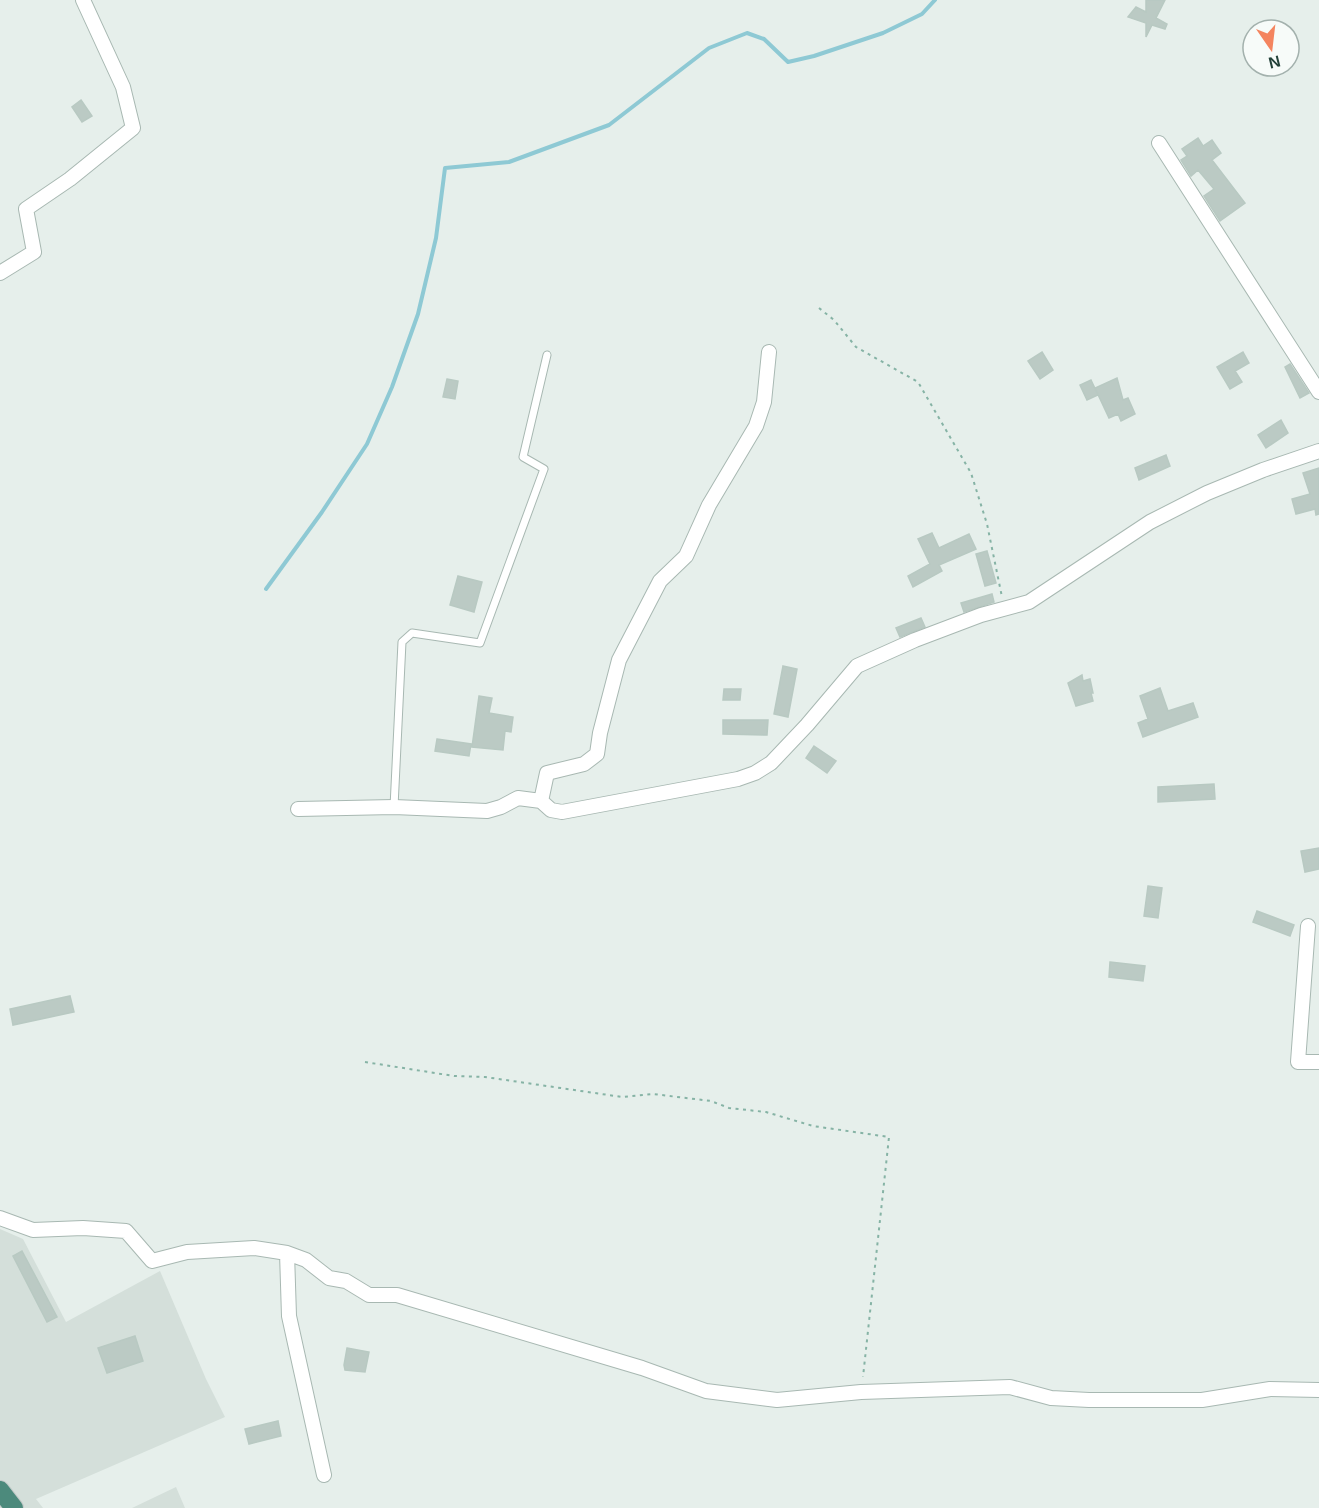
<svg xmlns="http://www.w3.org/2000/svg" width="1319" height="1508" font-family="Helvetica,sans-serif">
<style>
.built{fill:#d4dfda}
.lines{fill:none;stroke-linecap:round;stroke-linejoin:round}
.stream{stroke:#8ec9d4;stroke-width:4}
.building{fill:#bbcac4;stroke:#b8c9c2;stroke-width:1.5}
.service-casing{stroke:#a8b8b2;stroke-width:9}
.minor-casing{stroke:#a8b8b2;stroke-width:16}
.trunk-casing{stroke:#c2cac8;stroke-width:20}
.path{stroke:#86b3a5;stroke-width:2;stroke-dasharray:3 4.5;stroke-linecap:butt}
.service{stroke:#fff;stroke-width:7}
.minor{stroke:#fff;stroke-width:14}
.trunk{stroke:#4c8a7c;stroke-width:18}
</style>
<rect width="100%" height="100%" fill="#e6efeb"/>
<path class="built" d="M0,1229L23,1239L66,1322L160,1271L206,1379L225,1417L36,1499L43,1508H0Z
M176,1487L185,1508H132Z"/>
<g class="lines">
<path class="stream" d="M266,589L322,512L367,444L392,387L418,314L436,238L445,168L509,162L609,125L709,48L747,33L764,39L788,62L814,56L883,33L922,14L935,0"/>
</g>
<path class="building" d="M1146,0H1165L1156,18L1167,24L1165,29L1152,25L1146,37V23L1128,17L1136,7L1146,12Z
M81,100L92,116L82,122L72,107Z
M1198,138L1203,146L1212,140L1221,153L1212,160L1245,203L1220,221L1204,196L1214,189L1198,170L1191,176L1181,160L1187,156L1182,149Z
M1042,352L1053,370L1040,379L1028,361Z
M1243,352L1249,363L1235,371L1242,382L1230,389L1217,367Z
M1290,364L1309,393L1300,398L1285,367Z
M1117,378L1123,400L1128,398L1135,414L1121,421L1118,414L1109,418L1095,388Z
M447,379L458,381L455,399L443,397Z
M1091,380L1098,395L1087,400L1080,385Z
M1281,420L1288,433L1266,448L1258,435Z
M1166,455L1170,466L1139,480L1135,468Z
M1319,468V514L1316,515L1315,509L1296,514L1292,499L1310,494L1303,473Z
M932,533L939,548L969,534L976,549L939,565L942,571L913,587L908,576L930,564L918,539Z
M987,551L996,583L985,586L976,554Z
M458,576L482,582L474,612L450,605Z
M992,594L994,602L964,612L961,603Z
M921,618L925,627L900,637L896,628Z
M783,666L797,669L788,717L774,714Z
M1082,675L1083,681L1090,679L1093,693H1091L1093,701L1076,706L1068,683Z
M1160,688L1168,711L1193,703L1198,717L1143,737L1138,723L1148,719L1140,696Z
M724,689H741L740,700H723Z
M479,696L492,698L489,713L513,717L511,732L505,731L503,750L472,747Z
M723,720H768L767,735L723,734Z
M437,739L471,744L469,756L435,751Z
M814,746L836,761L827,773L806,758Z
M1214,784L1215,799L1158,802V787Z
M1319,848V869L1305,872L1301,851Z
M1148,886L1162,888L1158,918L1144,916Z
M1257,911L1294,925L1290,936L1253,922Z
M1110,962L1145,966L1143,981L1109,977Z
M70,996L74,1012L13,1025L10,1009Z
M22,1251L57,1317L47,1322L13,1256Z
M135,1336L143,1361L107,1373L98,1348Z
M347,1348L369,1352L365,1372L345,1370L344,1365Z
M278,1421L281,1436L249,1444L245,1429Z"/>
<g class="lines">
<defs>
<path id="service" d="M394,807L402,642L412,633L480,643L544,469L523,457L547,355"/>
<path id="minor" d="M1159,143L1319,392
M0,273L34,252L26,209L70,179L133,128L123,87L83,0
M541,801L547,773L584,764L597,754L600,733L619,660L660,581L686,556L709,505L756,426L764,402L769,352
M298,809L394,807L487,811L501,807L518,798L541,801L551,810L562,812L738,779L755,773L771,763L807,725L857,666L915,640L981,615L1029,602L1150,522L1207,493L1263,470L1319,451
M1308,926L1298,1062H1319
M0,1218L33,1230L83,1228L126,1231L152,1261L187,1252L254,1248L287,1253L306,1260L329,1278L346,1281L369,1295H397L642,1368L706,1391L777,1400L861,1392L1010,1387L1051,1398L1089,1400H1202L1270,1389L1319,1390
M287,1253L289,1316L324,1475"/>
<path id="trunk" d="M0,1490L14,1508"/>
</defs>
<use href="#service" class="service-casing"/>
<use href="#minor" class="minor-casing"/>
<use href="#trunk" class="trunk-casing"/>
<path class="path" d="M819,308L834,320L856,347L918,382L971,473L987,524L1002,597
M365,1062L454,1076L485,1077L622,1097L653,1094L711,1101L729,1108L766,1112L813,1126L889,1137L863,1377"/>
<use href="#service" class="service"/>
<use href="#minor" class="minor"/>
<use href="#trunk" class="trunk"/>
</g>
<g transform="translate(1271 48) rotate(166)"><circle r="28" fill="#f7fbf9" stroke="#a3b1ad" stroke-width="1.5"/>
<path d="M0-4.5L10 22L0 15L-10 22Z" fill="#f4845f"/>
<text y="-9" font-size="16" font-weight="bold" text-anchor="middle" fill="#24423a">N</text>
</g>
</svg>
